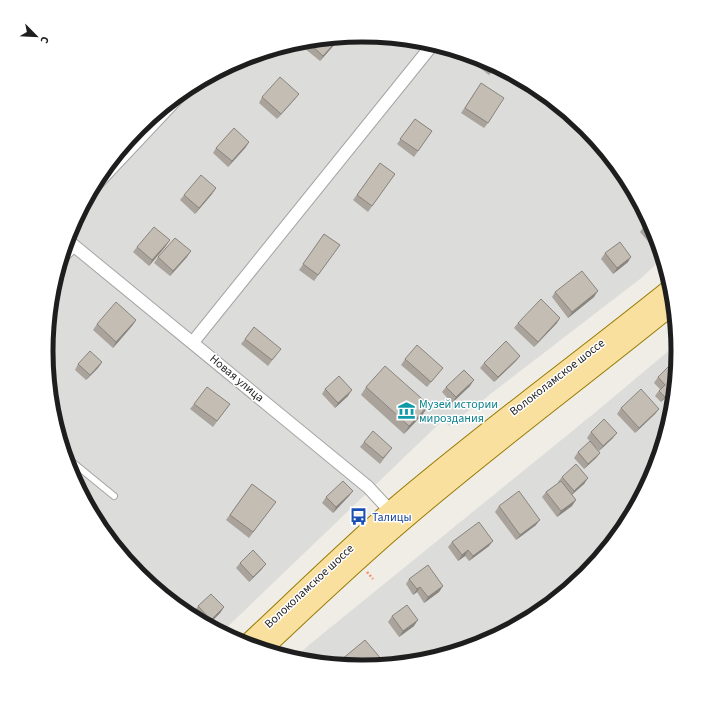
<svg xmlns="http://www.w3.org/2000/svg" width="725" height="703" font-family="'Source Sans 3',sans-serif">
<style>
.residential{fill:#dcdcdb}
.lines{fill:none;stroke-linecap:round;stroke-linejoin:round}
.lane-casing{stroke:#a5a5a5;stroke-width:8}
.street-casing{stroke:#a5a5a5;stroke-width:14}
.primary-casing{stroke:#967b03;stroke-width:20}
.path{stroke:#f78f6d;stroke-width:2.5;stroke-dasharray:2 2;stroke-linecap:butt}
.lane{stroke:#fff;stroke-width:6}
.street{stroke:#fff;stroke-width:12}
.primary{stroke:#fae09f;stroke-width:18}
.wall{fill:#a9a39b}
.shaded-wall{fill:#89847e}
.building{fill:#c4bdb4;stroke:#89847e}
.labels{text-anchor:middle;stroke-width:3;stroke-linejoin:round;paint-order:stroke}
.street-label{font-size:12px;fill:#1e1e1e;stroke:#fff}
.culture-label{font-size:12px;fill:#0d838f;stroke:#fff;text-anchor:start}
.transit-label{font-size:12px;fill:#164399;stroke:#fff;text-anchor:start}
.rim{fill:none;stroke:#1e1e1e;stroke-width:5}
</style>
<rect width="100%" height="100%" fill="#efede5"/>
<path class="residential" d="M363,35L424,41L484,59L539,88L586,128L626,176L655,231L663,258L640,279L449,426L443,420L221,633L186,615L139,575L99,527L70,472L52,413L46,351L52,290L70,230L99,175L139,128L187,88L242,59L301,41Z
M678,343L679,352L673,413L655,473L626,528L586,575L538,615L483,644L424,662L362,668L301,662L293,660L309,645L597,411Z"/>
<g class="lines">
<defs>
<path id="lane" d="M65,456L114,496"/>
<path id="street" d="M93,188L188,87
M67,240L368,487L395,516
M62,257L73,246
M193,342L433,44"/>
<path id="primary" d="M246,645C294,600 341,554 390,511C481,433 579,362 672,287
M262,650C308,607 353,564 401,523C489,447 583,378 674,304"/>
</defs>
<use href="#lane" class="lane-casing"/>
<use href="#street" class="street-casing"/>
<use href="#primary" class="primary-casing"/>
<path class="path" d="M367,572L373,579"/>
<use href="#lane" class="lane"/>
<use href="#street" class="street"/>
<use href="#primary" class="primary"/>
</g>
<path class="wall" d="M340,37L320,61L304,48L308,42Z
M479,58L497,66L489,75L475,64Z
M477,89L488,123L484,128L461,113Z
M262,97L295,99L277,119L259,103Z
M415,119L432,131L414,157L397,144Z
M246,147L228,167L213,153L216,148Z
M380,163L395,174L368,212L353,200Z
M216,188L212,194L195,214L180,200L184,195Z
M644,226L655,231L658,241L652,246L640,232Z
M324,234L340,245L314,281L299,270Z
M166,246L149,266L133,252L137,247Z
M605,253L628,262L613,274L601,259Z
M158,257H187L170,276L154,263Z
M555,292L594,297L568,318L552,297Z
M136,320L132,326L113,348L93,330L97,324Z
M518,323H557L534,347L514,328Z
M245,339L277,354L268,366L241,344Z
M520,356L516,361L494,382L480,368L484,363Z
M405,359L443,368L427,387L401,365Z
M102,362L98,368L86,380L75,370L78,364Z
M677,371L675,389L661,402L655,396L660,389L654,383L658,377Z
M470,386L452,403L442,392L446,387Z
M366,387L423,414L404,434L361,395Z
M325,389L348,396L335,408L322,394Z
M194,404H230L213,427L190,409Z
M621,408L659,409L655,414L635,433L617,414Z
M591,432L613,438L599,451L587,438Z
M364,442L392,448L380,464L360,447Z
M578,452L600,453L596,458L584,469L574,458Z
M562,477L588,478L584,484L572,495V506L557,517L542,497L546,492L558,483V482Z
M252,484L276,502L249,538L226,520Z
M353,491L349,496L333,513L322,503L326,497Z
M499,506L536,525L516,540L495,512Z
M452,542L489,546L469,561L465,556L458,561L448,547Z
M240,563L262,569L249,582L236,568Z
M409,579L443,586L439,592L424,603L417,592L413,595L406,584Z
M198,606L224,607L220,613L207,626L194,612Z
M392,616L414,626L399,637L388,622Z
M341,660L383,661L379,666L362,668L337,666Z"/>
<path class="shaded-wall" d="M340,37L337,42L320,61L323,56Z
M299,94L295,99L277,119L281,114Z
M249,142L246,147L228,167L232,161Z
M216,188L212,194L195,214L199,208Z
M658,239V241L652,246L656,241Z
M170,240L166,246L149,266L152,260Z
M191,251L187,257L170,276L173,271Z
M631,257L628,262L613,274L617,268Z
M598,291L594,297L568,318L572,312Z
M560,318L557,323L534,347L538,342Z
M136,320L132,326L113,348L116,342Z
M520,356L516,361L494,382L498,377Z
M102,362L98,368L86,380L90,375Z
M474,380L470,386L452,403L456,397Z
M676,386L675,389L661,402L665,397Z
M352,390L348,396L335,408L338,403Z
M429,405L423,414L404,434L409,426Z
M659,409L655,414L635,433L639,428Z
M617,433L613,438L599,451L603,446Z
M600,453L596,458L584,469L588,464Z
M588,478L584,484L570,496L574,491Z
M353,491L349,496L333,513L336,507Z
M576,500L572,506L557,517L561,511Z
M540,520L536,525L516,540L520,535Z
M493,541L489,546L469,561L473,556Z
M468,550L465,556L458,561L462,555Z
M266,564L262,569L249,582L253,577Z
M443,586L439,592L424,603L428,597Z
M420,587L417,592L413,595L417,589Z
M224,607L220,613L207,626L211,620Z
M418,620L414,626L399,637L403,631Z
M383,661L379,666L376,667Z"/>
<path class="building" d="M340,37L323,56L308,42L310,40Z
M479,58L484,59L496,66L493,69Z
M280,77L299,94L281,114L262,97Z
M481,83L504,98L488,123L465,108Z
M415,119L432,131L418,151L400,139Z
M234,128L249,142L232,161L216,148Z
M380,163L395,174L372,206L357,195Z
M201,175L216,188L199,208L184,195Z
M650,221L655,231L658,239L656,241L644,226Z
M154,227L170,240L152,260L137,247Z
M324,234L340,245L318,275L303,264Z
M175,238L191,251L173,271L158,257Z
M620,242L631,257L617,268L605,253Z
M582,271L598,291L572,312L555,292Z
M541,299L560,318L538,342L518,323Z
M116,302L136,320L116,342L97,324Z
M254,327L281,349L272,360L245,339Z
M506,341L520,356L498,377L484,363Z
M417,345L443,368L431,382L405,359Z
M90,351L102,362L90,375L78,364Z
M671,364L677,371L676,386L665,397L659,391L665,385L658,377Z
M385,366L429,405L409,426L366,387Z
M464,370L474,380L456,397L446,387Z
M339,376L352,390L338,403L325,389Z
M207,387L230,404L217,421L194,404Z
M641,389L659,409L639,428L621,408Z
M604,419L617,433L603,446L591,432Z
M373,431L392,448L383,458L364,442Z
M590,441L600,453L588,464L578,452Z
M576,464L588,478L574,491L562,477Z
M343,481L353,491L336,507L326,497Z
M561,481L576,500L561,511L546,492Z
M252,484L276,502L253,532L230,515Z
M519,491L540,520L520,535L499,506Z
M479,522L493,541L473,556L468,550L462,555L452,542Z
M253,550L266,564L253,577L240,563Z
M428,565L443,586L428,597L420,587L417,589L409,579Z
M211,594L224,607L211,620L198,606Z
M407,605L418,620L403,631L392,616Z
M365,640L383,661L376,667L362,668L346,666L341,660Z"/>
<defs>
<symbol id="museum-bare" viewBox="-9 -9 18 18"><path d="M0-6L6-3V-2H-6V-3ZM-5-1h2V3h-2ZM-1-1h2V3h-2ZM3-1h2V3H3ZM-6 4H6V6H-6Z" fill="#0f9aa8" stroke="#fff" stroke-width="2.5" paint-order="stroke"/></symbol>
<symbol id="bus-bare" viewBox="-9 -9 18 18"><path d="M-5-6H5V4H4V6H2V4H-2V6H-4V4H-5ZM-3.5-4V0h7V-4ZM-3.5 1.2v1.5H-2V1.2ZM2 1.2v1.5H3.5V1.2Z" fill="#1a4fb4" stroke="#fff" stroke-width="2.5" paint-order="stroke"/></symbol>
</defs>
<g fill-rule="evenodd">
<use href="#museum-bare" x="394" y="398" width="25" height="25"/>
<use href="#bus-bare" x="346" y="504" width="25" height="25"/>
</g>
<g class="labels">
<g class="street-label">
<text transform="translate(557 377) rotate(-38)" y="4">Волоколамское шоссе</text>
<text transform="translate(237 378) rotate(40)" y="4">Новая улица</text>
<text transform="translate(309 586) rotate(-43)" y="4">Волоколамское шоссе</text>
</g>
<g class="culture-label">
<text x="419" y="408">Музей истории<tspan x="419" dy="14">мироздания</tspan></text>
</g>
<g class="transit-label">
<text x="372" y="521">Талицы</text>
</g>
</g>
<path d="M0 0H725V703H0ZM53 351a309 309 0 1 1 618 0a309 309 0 1 1-618 0Z" fill="#fff" fill-rule="evenodd"/>
<path class="rim" d="M53 351a309 309 0 1 1 618 0a309 309 0 1 1-618 0Z"/>
<g transform="translate(36 36) rotate(114)" stroke="#ffffff" stroke-width="3" paint-order="stroke">
<path d="M0-3L7 15L0 10L-7 15Z" fill="#1e1e1e"/>
<text y="-6" font-size="11" font-weight="bold" text-anchor="middle" fill="#1e1e1e">С</text>
</g>
</svg>
